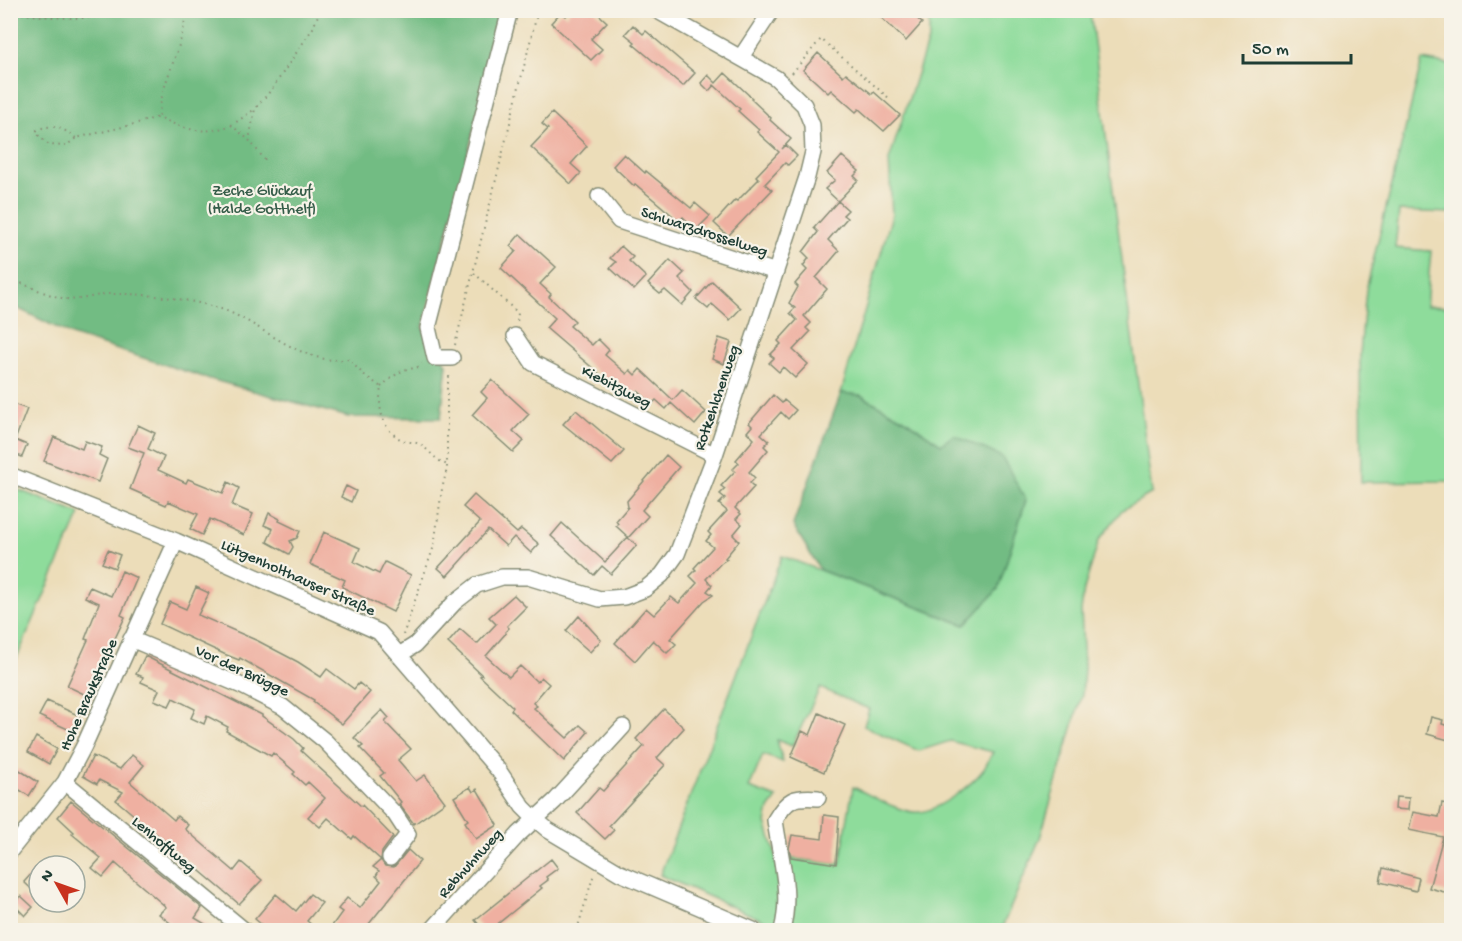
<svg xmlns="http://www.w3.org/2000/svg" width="1462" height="941" font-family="'Gochi Hand',sans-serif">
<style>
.green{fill:#8edc9b;stroke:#568c68;stroke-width:1.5}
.forest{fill:#72bc83;stroke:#487c5c;stroke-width:1.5}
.building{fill:#efb0a1}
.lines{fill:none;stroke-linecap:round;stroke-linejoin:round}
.minor-casing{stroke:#868d76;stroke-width:18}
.path{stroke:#868d76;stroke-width:2;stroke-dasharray:1.5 4.5;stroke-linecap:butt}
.minor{stroke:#fff;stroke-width:15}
.labels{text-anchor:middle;stroke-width:4.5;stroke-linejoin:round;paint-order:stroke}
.park-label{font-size:16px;fill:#355d49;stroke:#f7f3e8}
.street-label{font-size:16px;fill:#1f3d34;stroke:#f7f3e8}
</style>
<rect width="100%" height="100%" fill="#f7f3e8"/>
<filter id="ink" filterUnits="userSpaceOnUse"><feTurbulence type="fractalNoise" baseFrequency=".0167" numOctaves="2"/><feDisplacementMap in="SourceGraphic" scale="12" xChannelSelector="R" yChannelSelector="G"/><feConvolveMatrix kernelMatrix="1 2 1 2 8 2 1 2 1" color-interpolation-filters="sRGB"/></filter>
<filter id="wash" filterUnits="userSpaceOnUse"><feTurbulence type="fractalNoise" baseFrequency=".008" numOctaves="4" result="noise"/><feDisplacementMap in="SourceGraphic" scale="24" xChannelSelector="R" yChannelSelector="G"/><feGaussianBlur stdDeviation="1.35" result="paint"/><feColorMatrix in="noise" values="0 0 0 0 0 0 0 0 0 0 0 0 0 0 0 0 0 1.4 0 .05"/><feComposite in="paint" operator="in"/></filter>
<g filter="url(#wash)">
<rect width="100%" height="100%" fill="#ecddb9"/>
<path class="green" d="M929,11H1090L1152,493L1122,510L1099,540L1084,589L1081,611L1084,668L1082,694L1040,838L1001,930H791L795,889L786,858L840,864L853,787C869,794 902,814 919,812C938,811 973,784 984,769C987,764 990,757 993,752L950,741L919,751L864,726L869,709L820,688L792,746L777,740L783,762L763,755L749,788L777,798L769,809L766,823L778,862L779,920L774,925L660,875L782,556L965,625L941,444L904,419L860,395L841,393L892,215L889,160L929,37Z
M1422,60L1451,65V213L1399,211L1395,248L1431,251L1426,306L1451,307V481L1361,482L1360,354L1366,290Z
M11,487L80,514L11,671Z"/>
<path class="forest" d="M10,11H504L423,328L447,364L441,418L348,417L210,379L74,336L11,305Z
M841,393L860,395L904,419L941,444L954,435L1002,457L1026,500L998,589L965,625L820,570L793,525Z"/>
<g id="blocks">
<path class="building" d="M571,10H594L607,22L591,39L602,49L591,60L551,23L561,12L566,16Z
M873,10H908L922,23L906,41Z
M633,25L643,34L646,31L695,73L683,86L633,44L635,42L625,34Z
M818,53L843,76L846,73L872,94L874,92L900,115L884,131L859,109L856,112L831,90L828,93L803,70Z
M725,73L752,98L751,99L771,118L770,120L791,139L782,149L786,145L797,156L788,165L785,163L765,184L772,190L728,236L714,223L735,200L737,201L759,179L756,176L779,152L757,132L759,130L738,111L740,109L714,85L709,91L701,83L708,75L716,83Z
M552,113L587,146L571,164L581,173L571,184L531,147L548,129L542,124Z
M624,154L645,173L646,171L691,208L695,203L710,216L696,230L683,217L679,221L635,184L634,186L613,166Z
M842,156L859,171L854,176L858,180L838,201L825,189L835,180L827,173Z
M838,201L848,210L843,215L847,218L828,240L839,251L816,278L827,289L804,316L811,323L806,328L810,332L793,350L808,364L795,378L783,367L779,372L769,363L774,358L770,355L781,344L778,341L797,320L790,313L795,308L789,303L798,287L795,284L807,270L803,266L809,258L803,252L818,232L814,228Z
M520,234L556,267L540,284L551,294L549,297L575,321L570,326L592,345L598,339L609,350L605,355L627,374L630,370L635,375L640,369L673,400L682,390L706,412L695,425L671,403L666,409L656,400L652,404L638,391L633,396L614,379L610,383L546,328L555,318L501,268L516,251L510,246Z
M621,246L633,257L629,261L646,277L634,290L610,268L616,262L610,258Z
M670,260L684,273L679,278L693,292L682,305L665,290L660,294L648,284Z
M712,281L741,308L730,320L712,304L708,309L696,299Z
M719,338L731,342L724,364L712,359Z
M492,380L529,414L513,431L524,441L513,452L472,415L487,398L481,392Z
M773,395L782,403L784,400L796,410L788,419L781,412L761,434L769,441L764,446L768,450L749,472L755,478L750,483L754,487L735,508L741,514L736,519L742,524L733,535L739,541L725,558L727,559L721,563L706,579L712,585L707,591L713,595L704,601L670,639L676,644L667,653L653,640L635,661L615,643L646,608L654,615L671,597L679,603L697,583L690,576L696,570L694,568L713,547L706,541L711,535L708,532L727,511L719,504L725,498L720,494L725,489L721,486L735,471L733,469L739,463L736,460L754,439L747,432L752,426L749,423Z
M10,403L27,409L15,440L27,445L22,457L10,452Z
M576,410L624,451L612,464L563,424Z
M138,425L155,433L148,449L164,457L158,470L186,483L188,479L223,493L228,482L239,488L232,505L253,514L244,535L210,519L202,535L190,529L198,514L168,501L166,505L130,489L144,453L128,447Z
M54,437L82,449L85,441L102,447L99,455L107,459L98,482L44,461Z
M666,455L679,467L642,510L648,516L628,538L637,545L611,574L602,566L594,575L551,536L562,523L605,562L628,537L616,526L618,524L616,521L628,507L627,501Z
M346,486L356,491L351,502L341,497Z
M474,495L517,533L521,529L539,544L531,553L514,537L506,546L488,530L447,576L438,568L480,522L463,507Z
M269,513L280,519L279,521L300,531L297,538L290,541L293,547L289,554L267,542L273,529L264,525Z
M324,532L360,548L354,562L379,574L385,562L411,575L393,612L342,587L345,580L310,564Z
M108,550L120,555L115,568L102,563Z
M122,571L137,578L121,615L125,617L88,696L67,686L88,640L85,639L99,603L85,597L90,587L111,596Z
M196,587L209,593L198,615L258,641L298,662L321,677L327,669L354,689L359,683L370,692L342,724L313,702L314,700L240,658L239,660L224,654L160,624L170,602L186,609Z
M514,595L526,607L507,626L509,628L505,632L506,633L486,656L509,677L520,666L537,682L541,677L549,684L533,703L537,706L534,708L567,738L580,725L588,732L564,761L511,710L513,707L480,676L482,675L448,643L460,629L477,644L496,624L489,617Z
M579,616L601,640L590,652L566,631Z
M145,656L262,715V716L294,739L303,748L301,751L361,806L362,805L393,837L382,852L381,860L354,836L352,839L328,818L320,827L308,817L325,798L308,782L305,785L293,774L295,772L273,753L271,756L226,731L228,727L207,716L204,724L191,718L195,709L173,698L169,706L154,700L159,690L141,682L143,677L136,674Z
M47,701L80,716L72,731L39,716Z
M664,709L684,728L657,758L665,765L609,826L614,830L605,839L577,813L599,788L603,791L644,746L636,739Z
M382,710L389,718L385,722L411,749L398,760L416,781L425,775L445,802L414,824L399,804L401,802L380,776L384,773L360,748L363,746L354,738Z
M819,713L845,725L824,772L791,757L802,731L810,735Z
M1431,717L1443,720L1442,724L1452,727V741L1427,734Z
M36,737L57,749L49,764L28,752Z
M132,755L144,765L130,782L174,820L177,816L188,825L185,829L234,871L241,862L262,880L239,904L116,800L123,792L99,780L97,784L83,776L93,756L120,769Z
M18,769L38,782L29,796L10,784V780Z
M470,787L473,792L477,789L498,825L476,839L465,822L468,820L454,797Z
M1396,797L1409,798L1408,810L1395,809Z
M71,801L202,908L195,918L215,930H179L159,914L166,907L115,863L103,877L92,868L101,858L72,834L74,832L58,817Z
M1442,803L1452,805V894L1429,888L1443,837L1409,830L1413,812L1439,817Z
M824,815L839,817L836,864L791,857L789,848L792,835L822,839Z
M408,850L420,861L364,930H329L342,912L338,909L347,898L360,908L381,881L376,876L379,871L373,867L381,860L385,866L394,867Z
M551,859L558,868L546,877L548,880L540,886L542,888L490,930H483L475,920Z
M1383,868L1419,878L1416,891L1380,882Z
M33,872L39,877V896L24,882Z
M276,894L296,911L310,894L322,903L307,921L318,930H268L255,919Z
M21,896L33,907L25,916L13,904Z"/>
</g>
</g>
<g filter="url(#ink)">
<use href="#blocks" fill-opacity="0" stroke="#868d76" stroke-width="1.5"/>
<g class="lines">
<defs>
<path id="minor" d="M741,57L772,10
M599,196L619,221L776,272
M515,336L533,363L715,455
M452,358H435L428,328L510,10
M10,475L176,541L379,632L499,771L523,807L535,819L548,830L620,873L753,930
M131,639L242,686L283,707L325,741L395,814L408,834L390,858
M399,655L415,645L455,602L477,585L502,577H528L600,599L624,597L645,589L662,575L677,554L715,455L807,177L813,152L812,125L804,105L776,78L656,10
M65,782L244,930
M10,851L65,782L84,746L176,541
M432,930L519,834L555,801L623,727
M782,930C792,893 780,858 775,820C787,799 794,796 818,798"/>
</defs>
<use href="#minor" class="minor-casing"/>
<path class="path" d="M186,10C184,48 160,83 159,117C182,129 205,136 231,125C239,121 247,114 255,109
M10,13C44,15 89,25 120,10
M792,73L821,39L891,100
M231,125L249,140
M76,138C63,128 52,123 37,130V134L49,145L66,146L76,138L127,126L159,117
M265,160L249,140L255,109L272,89L313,28L320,10
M474,273L518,313L517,323
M10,279C28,285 48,296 67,299C80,301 95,295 108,294C142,293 185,298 218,308C257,319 303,368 348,359L363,374L381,387C378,408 381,429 402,440C408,443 416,441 421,445C431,452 434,459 447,465
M455,345L538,10
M381,387C388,380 398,372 407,369C414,368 417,369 422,364
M403,635L434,546L442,489L447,469V388L450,372
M577,930L594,874"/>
<use href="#minor" class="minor"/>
</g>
</g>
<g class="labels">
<g class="park-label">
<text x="262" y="195">Zeche Glückauf<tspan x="262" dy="18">(Halde Gotthelf)</tspan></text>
</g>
<g class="street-label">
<text transform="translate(705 230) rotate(18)" y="6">Schwarzdrosselweg</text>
<text transform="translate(617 385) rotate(27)" y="6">Kiebitzweg</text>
<text transform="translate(715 397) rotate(-71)" y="6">Rotkehlchenweg</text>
<text transform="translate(299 576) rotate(24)" y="6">Lütgenholthauser Straße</text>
<text transform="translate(243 669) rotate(25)" y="6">Vor der Brügge</text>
<text transform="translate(87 694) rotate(-66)" y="6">Hohe Braukstraße</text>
<text transform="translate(165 843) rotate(40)" y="6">Lenhoffweg</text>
<text transform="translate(469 862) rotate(-48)" y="6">Rebhuhnweg</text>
</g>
</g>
<rect width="1462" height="941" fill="none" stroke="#f7f3e8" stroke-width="36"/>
<g transform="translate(57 884) rotate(310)"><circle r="28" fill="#f7f3e8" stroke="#a1aaa0" stroke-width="1.5"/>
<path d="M0-4.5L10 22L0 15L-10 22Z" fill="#c8321e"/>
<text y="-9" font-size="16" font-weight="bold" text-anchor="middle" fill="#1f3d34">N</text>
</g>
<path d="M1243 54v9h108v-9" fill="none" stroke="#1f3d34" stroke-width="3"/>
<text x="1252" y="54" font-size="18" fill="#1f3d34" stroke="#f7f3e8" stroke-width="4.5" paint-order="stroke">50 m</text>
</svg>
